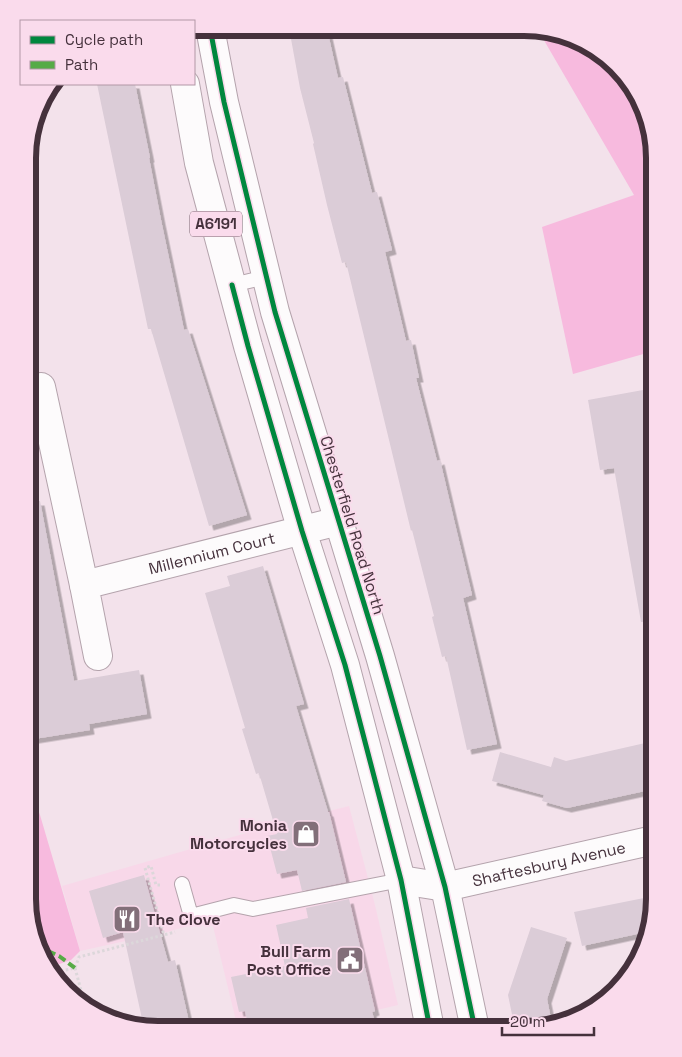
<svg xmlns="http://www.w3.org/2000/svg" width="682" height="1057" font-family="'Space Grotesk',sans-serif">
<style>
.built{fill:#f8d8e9}
.green{fill:#f7bade}
.building{fill:#dbccd7;filter:url(#shadow)}
.lines{fill:none;stroke-linecap:round;stroke-linejoin:round}
.lane-casing{stroke:#b4a3ac;stroke-width:16}
.street-casing{stroke:#b4a3ac;stroke-width:30}
.primary-casing{stroke:#b4a3ac;stroke-width:30}
.path{stroke:#dcd7da;stroke-width:3;stroke-dasharray:2.5 2.5;stroke-linecap:butt}
.lane{stroke:#fdfbfc;stroke-width:14}
.street{stroke:#fdfbfc;stroke-width:28}
.primary{stroke:#fdfbfc;stroke-width:28}
.quiet{stroke:#56ab46;stroke-width:4;stroke-dasharray:8 4;stroke-linecap:butt}
.cycleway-casing{stroke:#fadbec;stroke-width:8}
.cycleway{stroke:#00873e;stroke-width:5}
.labels{text-anchor:middle;stroke-width:4;stroke-linejoin:round;paint-order:stroke}
.shield{fill:#fadbec;stroke:#7b6471;stroke-width:1}
.shield-label{font-size:15px;font-weight:bold;fill:#45313c}
.street-label{font-size:16px;fill:#45313c;stroke:#fadbec}
.poi-label{font-size:16px;font-weight:bold;fill:#45313c;stroke:#fadbec;text-anchor:end}
.rim{fill:none;stroke:#45313c;stroke-width:6}
</style>
<defs>
<filter id="shadow"><feDropShadow dx="4.5" dy="4.5" stdDeviation="0" flood-color="#0004"/></filter>
</defs>
<rect width="100%" height="100%" fill="#f3e2eb"/>
<path class="built" d="M349,806L375,905L398,1005L297,1029H238L213,926L205,921L167,932L80,951L62,886L285,822Z"/>
<path class="green" d="M538,30H549L604,55L644,108L654,158V351L573,374L542,227L634,195Z
M28,782L40,815L80,951L71,960L51,967L38,949L28,899Z"/>
<path class="building" d="M289,28L327,29L338,78L343,77L372,193L377,192L392,250L385,252L406,341L411,340L419,378H416L437,461L440,460L454,520L472,595L463,598L497,744L467,750L446,656L442,657L432,617L434,616L412,530L411,531L346,262L342,263L327,205L313,144L314,143L300,88Z
M97,84H135L150,158H149L161,220L184,330L188,329L247,515L209,526L151,329H148Z
M654,388V621L641,622L614,468L600,470L588,400Z
M40,501L74,681L139,670L147,714L89,724L90,730L34,739L28,700V502Z
M263,566L304,704L296,706L328,812H329L346,882L302,891L297,870L277,874L267,836L277,834L259,773L256,774L242,729L245,728L205,593L230,586L227,576Z
M654,741V789L567,808L542,801L544,795L492,781L500,752L551,767L554,757L566,761Z
M144,875L168,962L175,960L189,1022L160,1028H144L123,932L103,938L89,891Z
M654,896V908L646,932L582,946L574,912Z
M349,899L375,1011L372,1012L377,1029H249L245,1011L239,1012L231,977L285,966L276,925L308,918L306,908Z
M531,927L567,938L547,999L552,1024L524,1030L515,1029L508,995Z"/>
<g class="lines">
<defs>
<path id="lane" d="M232,285L266,277
M182,884L191,916L234,905L253,909L401,880"/>
<g id="street">
<path d="M41,387L84,585"/>
<path id="s1" d="M98,656L84,585L339,521"/>
<path id="s2" d="M401,880L445,887L654,840"/>
</g>
<path id="primary" d="M210,28L224,102L275,312L380,656L445,887L475,1029
M185,84L199,163L248,346L302,531L345,665L401,880L430,1029"/>
</defs>
<use href="#lane" class="lane-casing"/>
<use href="#street" class="street-casing"/>
<use href="#primary" class="primary-casing"/>
<path class="path" d="M160,885H156L151,866L145,868L164,935
M75,968L85,1005
M56,972L75,968L79,957L175,932"/>
<use href="#lane" class="lane"/>
<use href="#street" class="street"/>
<use href="#primary" class="primary"/>
<path class="quiet" d="M37,946L59,956L75,968"/>
<defs>
<path id="cycleway" d="M210,28L224,102L275,312L380,656L445,887L475,1029
M232,285L248,346L302,531L345,665L401,880L430,1029"/>
</defs>
<use href="#cycleway" class="cycleway-casing"/>
<use href="#cycleway" class="cycleway"/>
</g>
<defs>
<symbol id="shop-square" viewBox="-11 -11 22 22"><rect x="-9" y="-9" width="18" height="18" rx="4" fill="#826f79" stroke="#fadbec"/><path d="M-5-2.5h2.3a2.7 3.5 0 0 1 5.4 0H5L5.5 6h-11ZM-1.5-2.5h3a1.5 2.3 0 0 0-3 0Z" fill="#fff"/></symbol>
<symbol id="restaurant-square" viewBox="-11 -11 22 22"><rect x="-9" y="-9" width="18" height="18" rx="4" fill="#826f79" stroke="#fadbec"/><path d="M-5-6h1v4h1v-4h1v4h1v-4h1v5L-1.5 .5V6h-2V.5L-5-1ZM5-6V6H3V1.5H1.5Q1.5-4 5-6Z" fill="#fff"/></symbol>
<symbol id="civic-square" viewBox="-11 -11 22 22"><rect x="-9" y="-9" width="18" height="18" rx="4" fill="#826f79" stroke="#fadbec"/><path d="M-.6-6.5H3V-4.5H.6V-3L4-1V1h2V6H-6V1h2V-1L-.6-3ZM-1.2 2.5V6h2.4V2.5Z" fill="#fff"/></symbol>
</defs>
<g fill-rule="evenodd">
<use href="#shop-square" x="290" y="818" width="32" height="32"/>
<use href="#restaurant-square" x="111" y="903" width="32" height="32"/>
<use href="#civic-square" x="334" y="944" width="32" height="32"/>
</g>
<g class="labels">
<rect class="shield" x="190" y="211.5" width="52" height="25" rx="4"/>
<g class="shield-label">
<text x="216" y="229">A6191</text>
</g>
<g class="street-label">
<text transform="translate(353 525) rotate(73)" y="6">Chesterfield Road North</text>
<text dy="6" stroke="none"><textPath href="#s1" startOffset="204">Millennium Court</textPath></text>
<text dy="6" stroke="none"><textPath href="#s2" startOffset="151">Shaftesbury Avenue</textPath></text>
</g>
<g class="poi-label">
<text x="287" y="831">Monia<tspan x="287" dy="18">Motorcycles</tspan></text>
<text x="146" y="925" text-anchor="start">The Clove</text>
<text x="331" y="957">Bull Farm<tspan x="331" dy="18">Post Office</tspan></text>
</g>
</g>
<path d="M0 0H682V1057H0ZM158 36H524A122 122 0 0 1 646 158V899A122 122 0 0 1 524 1021H158A122 122 0 0 1 36 899V158A122 122 0 0 1 158 36Z" fill="#fadbec" fill-rule="evenodd"/>
<path class="rim" d="M158 36H524A122 122 0 0 1 646 158V899A122 122 0 0 1 524 1021H158A122 122 0 0 1 36 899V158A122 122 0 0 1 158 36Z"/>
<rect x="20" y="20" width="175" height="65" fill="#fadbec" stroke="#b297a6"/>
<rect x="30" y="36" width="25" height="8" fill="#00873e" stroke="#b297a6"/>
<text x="65" y="45" font-size="15" fill="#45313c">Cycle path</text>
<rect x="30" y="61" width="25" height="8" fill="#56ab46" stroke="#b297a6"/>
<text x="65" y="70" font-size="15" fill="#45313c">Path</text>
<path d="M502 1027v8h92v-8" fill="none" stroke="#45313c" stroke-width="2.5"/>
<text x="510" y="1027" font-size="15" fill="#45313c" stroke="#fadbec" stroke-width="4" paint-order="stroke">20 m</text>
</svg>
